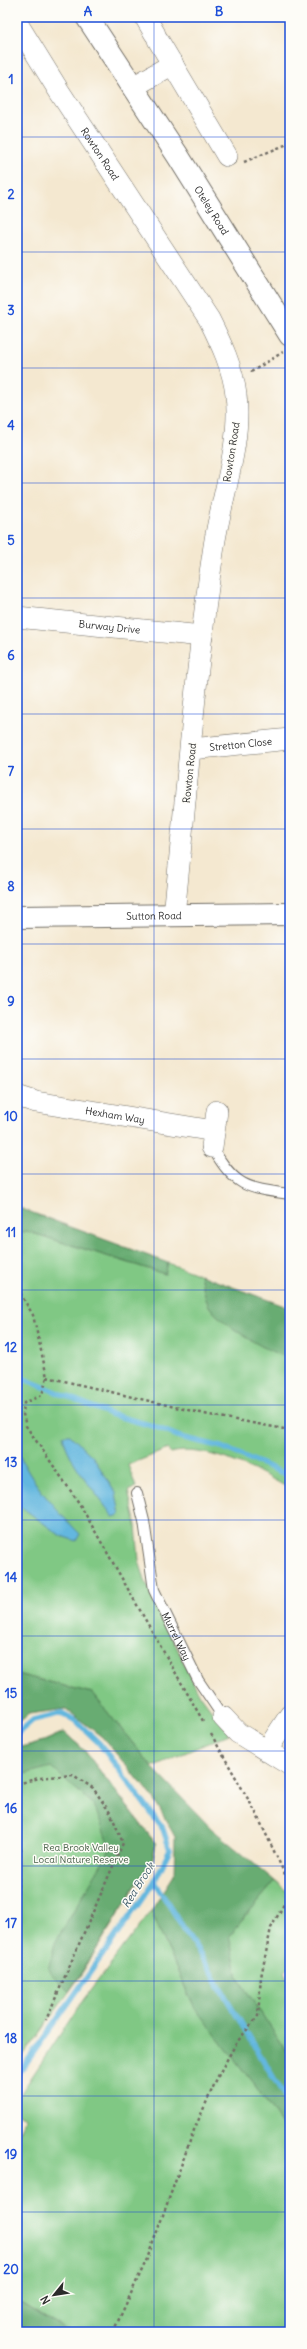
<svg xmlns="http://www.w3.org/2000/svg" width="307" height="2349" font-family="Delius,sans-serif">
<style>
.green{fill:#80c884;stroke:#567a58}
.forest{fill:#68ac72;stroke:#4a6c4e}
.water{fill:#64b7df;stroke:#487185}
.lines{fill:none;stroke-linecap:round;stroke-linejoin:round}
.stream{stroke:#64b7df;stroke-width:5.5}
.service-casing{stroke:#716d65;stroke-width:12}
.minor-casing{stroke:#716d65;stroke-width:22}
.tertiary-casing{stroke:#716d65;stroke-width:24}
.secondary-casing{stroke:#716d65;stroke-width:24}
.path{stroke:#716d65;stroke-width:2.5;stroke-dasharray:3 3;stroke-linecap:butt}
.service{stroke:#fff;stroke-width:10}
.minor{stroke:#fff;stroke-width:21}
.tertiary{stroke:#fff;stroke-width:22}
.secondary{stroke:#fff;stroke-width:22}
.grid{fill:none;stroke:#1d4ed8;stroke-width:1;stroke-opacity:0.55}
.labels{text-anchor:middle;stroke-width:3;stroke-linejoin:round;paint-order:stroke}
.street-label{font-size:10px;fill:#2b2b2b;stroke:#fdfcf7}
.park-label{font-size:10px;fill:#49624a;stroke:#fdfcf7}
.water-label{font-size:11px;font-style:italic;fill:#3f5c6a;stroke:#fdfcf7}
.neatline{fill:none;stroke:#1d4ed8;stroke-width:1.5}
.grid-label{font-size:13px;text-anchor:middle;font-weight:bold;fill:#1d4ed8}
</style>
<rect width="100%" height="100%" fill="#fdfcf7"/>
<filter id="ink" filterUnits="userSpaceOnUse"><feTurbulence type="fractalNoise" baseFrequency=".025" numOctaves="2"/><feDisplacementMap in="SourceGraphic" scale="8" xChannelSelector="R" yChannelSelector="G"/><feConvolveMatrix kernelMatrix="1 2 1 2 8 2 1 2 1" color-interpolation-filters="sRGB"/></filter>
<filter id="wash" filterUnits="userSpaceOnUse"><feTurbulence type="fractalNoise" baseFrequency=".012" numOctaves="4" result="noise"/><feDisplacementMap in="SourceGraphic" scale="16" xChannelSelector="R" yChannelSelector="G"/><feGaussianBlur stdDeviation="0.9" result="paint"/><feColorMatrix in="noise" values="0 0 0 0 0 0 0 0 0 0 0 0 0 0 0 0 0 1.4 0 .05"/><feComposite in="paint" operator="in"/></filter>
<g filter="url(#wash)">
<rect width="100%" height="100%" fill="#f4e8d0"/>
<path class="green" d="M26,1231L165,1274L168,1263L200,1275C203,1285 205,1303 212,1310C223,1324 273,1356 290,1357V1486L283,1485C255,1469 203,1444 170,1453L168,1449L128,1465L136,1487L128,1491L136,1525L139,1561L146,1583L198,1692L229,1734L152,1767L92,1693L17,1674V1235Z
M64,1732L84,1750L156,1844L153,1858L79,1978L17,2064V1748L44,1741Z
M275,1881L290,1894L288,1930L290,1934V1967L285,1971L290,1985V2057L238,1978L229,1936Z
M151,1911L192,2003L256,2087L290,2137V2332H69L17,2301V2138L26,2118L17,2114V2099L83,2000Z"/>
<path class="forest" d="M17,1207L168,1263L165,1274L26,1231L17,1235Z
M200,1275L290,1308V1357C272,1356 224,1325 212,1310C205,1303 203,1285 200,1275Z
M17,1674L92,1693L152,1767L212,1829L275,1881L229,1936L238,1978L290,2057V2137L256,2087L194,2007L151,1911L174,1875L175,1837L153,1797L102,1737L66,1709L29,1714L17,1724Z
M64,1732L84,1750L156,1844L153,1858L69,1992L48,1970L55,1943L110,1849L94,1805L51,1767L17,1776V1748L44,1741Z
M17,2301L69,2332H17Z"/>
<path class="water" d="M65,1435H70L93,1457L116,1493L120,1515L113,1517C98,1495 68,1462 63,1436Z
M17,1450C31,1483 56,1510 80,1534L76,1541L61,1536L17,1504Z"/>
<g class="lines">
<path class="stream" d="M17,1376L110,1414L153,1426L180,1437L222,1447L290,1476
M17,1734L33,1720L62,1713L76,1721L99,1743L163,1829L170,1850L154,1882L17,2076
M154,1882C202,1954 245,2031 290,2105"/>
</g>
</g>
<g filter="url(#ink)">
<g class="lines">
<defs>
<g id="service">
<path d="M212,1147C235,1187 246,1188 290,1194"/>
<path id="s1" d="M137,1493L144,1521L154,1590L198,1680L223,1717"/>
</g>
<g id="minor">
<path d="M145,17L155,34"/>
<path id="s2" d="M17,23L59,91L209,319C221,343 233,368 236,395C242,443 221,498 214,546C195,668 187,792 174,915"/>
<path d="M158,40L227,156"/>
<path d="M133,87L173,64"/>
<path id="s3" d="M17,617L202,636"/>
<path id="s4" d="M191,749L290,739"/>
<path id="s5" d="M17,1096L36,1102L214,1131"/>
<path d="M212,1147L217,1111"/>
<path d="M223,1717L238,1733L290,1765"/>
<path d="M267,1750L290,1715"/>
</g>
<g id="tertiary">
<path id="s6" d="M17,917L290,914"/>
</g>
<g id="secondary">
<path id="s7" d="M87,17L178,156L290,335"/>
</g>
</defs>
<use href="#service" class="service-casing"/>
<use href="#minor" class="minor-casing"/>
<use href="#tertiary" class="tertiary-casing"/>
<use href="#secondary" class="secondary-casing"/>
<path class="path" d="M244,162L290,143
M251,372L283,352
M17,1288L33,1315L47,1377L42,1395L24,1403L23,1414L26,1426L79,1503L203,1721
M47,1377L209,1415L290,1430
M211,1734L256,1813L290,1885
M17,1784L39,1778L73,1775L93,1788L111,1814L123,1843L46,2020
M17,1837L21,1850L17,1896
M113,2332L147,2259L194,2130L219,2074L237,2042L258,2016L261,1977L271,1928L290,1893"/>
<use href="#service" class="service"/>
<use href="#minor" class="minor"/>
<use href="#tertiary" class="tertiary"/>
<use href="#secondary" class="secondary"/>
</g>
</g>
<path class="grid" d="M154,17V2332M17,137H290M17,252H290M17,368H290M17,483H290M17,598H290M17,714H290M17,829H290M17,944H290M17,1059H290M17,1174H290M17,1290H290M17,1405H290M17,1520H290M17,1636H290M17,1751H290M17,1866H290M17,1981H290M17,2096H290M17,2212H290"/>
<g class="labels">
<g class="street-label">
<text dy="4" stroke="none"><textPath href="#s2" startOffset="155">Rowton Road</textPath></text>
<text dy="4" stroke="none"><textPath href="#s7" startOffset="230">Oteley Road</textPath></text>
<text transform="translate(231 452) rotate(-81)" y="4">Rowton Road</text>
<text dy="4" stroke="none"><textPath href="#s3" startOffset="93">Burway Drive</textPath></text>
<text dy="4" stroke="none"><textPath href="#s4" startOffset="50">Stretton Close</textPath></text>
<text transform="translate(189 773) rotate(-84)" y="4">Rowton Road</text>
<text dy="4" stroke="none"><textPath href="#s6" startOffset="137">Sutton Road</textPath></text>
<text dy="4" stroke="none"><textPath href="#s5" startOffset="100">Hexham Way</textPath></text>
<text dy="4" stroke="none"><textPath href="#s1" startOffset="150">Murrel Way</textPath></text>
</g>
<g class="park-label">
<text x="81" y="1851">Rea Brook Valley<tspan x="81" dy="12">Local Nature Reserve</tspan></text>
</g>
<g class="water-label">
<text transform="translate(138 1885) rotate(-58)" y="4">Rea Brook</text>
</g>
</g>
<rect width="307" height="2349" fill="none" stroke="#fdfcf7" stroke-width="44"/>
<g transform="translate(54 2295) rotate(240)" stroke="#fdfcf7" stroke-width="3" paint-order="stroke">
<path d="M0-3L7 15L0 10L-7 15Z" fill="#2b2b2b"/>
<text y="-6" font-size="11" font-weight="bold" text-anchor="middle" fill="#2b2b2b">N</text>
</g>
<rect x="22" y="22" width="263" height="2305" class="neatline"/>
<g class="grid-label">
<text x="88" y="16">A</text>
<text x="219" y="16">B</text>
<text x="11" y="84">1</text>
<text x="11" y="199">2</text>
<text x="11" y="315">3</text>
<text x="11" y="430">4</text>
<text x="11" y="545">5</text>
<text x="11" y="660">6</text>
<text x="11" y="776">7</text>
<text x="11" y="891">8</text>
<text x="11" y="1006">9</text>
<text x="11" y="1121">10</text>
<text x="11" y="1237">11</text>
<text x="11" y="1352">12</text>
<text x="11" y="1467">13</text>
<text x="11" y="1582">14</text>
<text x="11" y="1698">15</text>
<text x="11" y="1813">16</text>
<text x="11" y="1928">17</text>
<text x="11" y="2043">18</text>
<text x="11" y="2159">19</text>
<text x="11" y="2274">20</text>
</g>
</svg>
